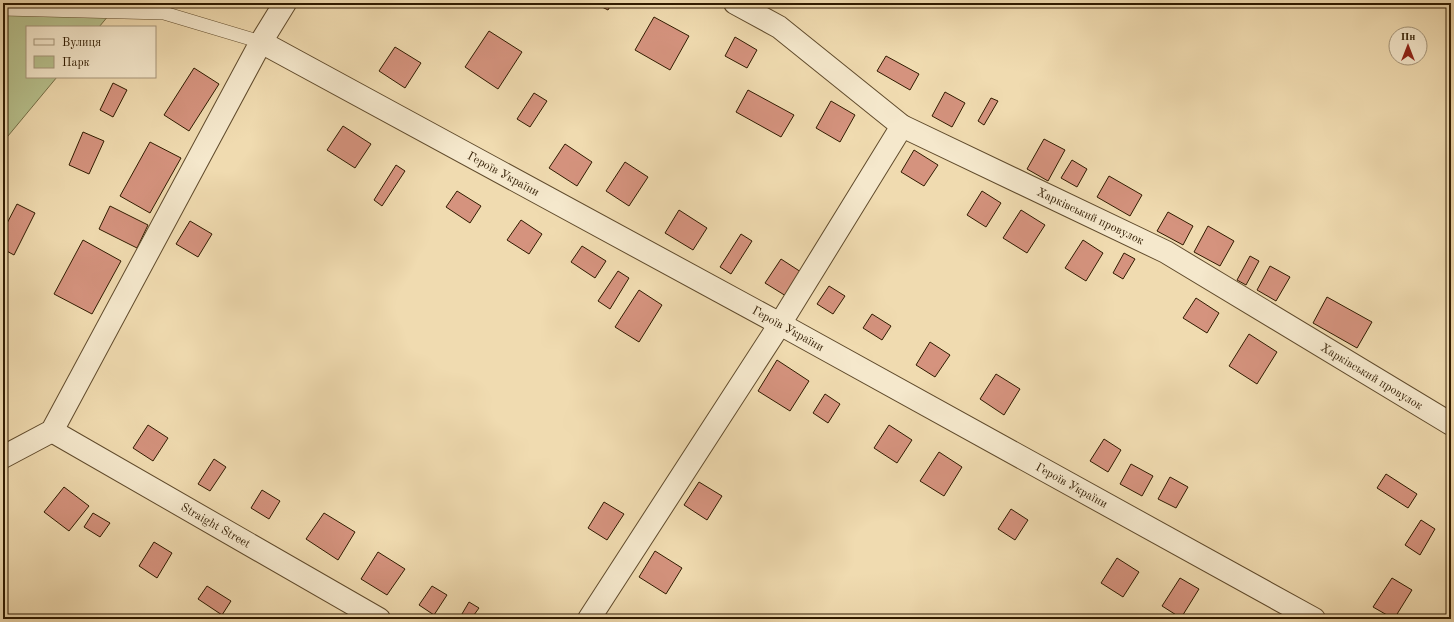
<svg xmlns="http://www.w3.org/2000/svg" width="1454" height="622" font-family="'Old Standard TT',serif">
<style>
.green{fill:#b7c18d;stroke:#746e46}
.building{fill:#d5937e;stroke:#301b00}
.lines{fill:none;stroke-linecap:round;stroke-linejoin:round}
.service-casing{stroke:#604b2c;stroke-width:14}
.minor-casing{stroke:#604b2c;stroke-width:24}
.service{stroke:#f5e8cc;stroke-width:13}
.minor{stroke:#f5e8cc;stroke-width:22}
.labels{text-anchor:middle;stroke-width:3;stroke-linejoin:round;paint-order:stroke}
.street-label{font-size:12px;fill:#301b00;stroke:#f5e8cc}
</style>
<rect width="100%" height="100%" fill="#f0dbb0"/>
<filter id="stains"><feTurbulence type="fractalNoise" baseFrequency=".005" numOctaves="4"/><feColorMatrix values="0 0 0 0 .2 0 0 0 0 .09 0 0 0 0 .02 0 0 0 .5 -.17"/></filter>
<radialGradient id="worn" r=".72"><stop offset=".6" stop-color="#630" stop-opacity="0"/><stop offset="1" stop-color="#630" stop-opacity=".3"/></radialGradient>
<path class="green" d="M3,3H119L99,27H27V77H57L3,142Z"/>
<path class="building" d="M594,3H612L608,10Z
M654,17L689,36L670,70L635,50Z
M489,31L522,52L498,89L465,67Z
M735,37L757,50L747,68L725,56Z
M395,47L421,63L405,88L379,71Z
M886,56L919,74L910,90L877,71Z
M194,68L219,84L189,131L164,115Z
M113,83L127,90L113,117L100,110Z
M748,90L794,115L781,137L736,112Z
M945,92L965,103L952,127L932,116Z
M534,93L547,101L530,127L517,119Z
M991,98L998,101L984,125L978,121Z
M831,101L855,115L840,142L816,128Z
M343,126L371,144L355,168L327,150Z
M83,132L104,141L89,174L69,165Z
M1044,139L1065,150L1048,181L1027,169Z
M150,142L181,158L150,213L120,196Z
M565,144L592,162L577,186L549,168Z
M914,150L938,165L924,186L901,172Z
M1072,160L1087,169L1077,187L1061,178Z
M625,162L648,177L629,206L606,191Z
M396,165L405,171L382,206L374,200Z
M1109,176L1142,195L1130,216L1097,197Z
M457,191L481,206L470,223L446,207Z
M982,191L1001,203L986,227L967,215Z
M17,204L35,213L14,255L3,249V231Z
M110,206L148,225L137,248L99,229Z
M679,210L707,228L693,250L665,233Z
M1021,210L1045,225L1027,253L1003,238Z
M1168,212L1193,226L1183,245L1157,231Z
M521,220L542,234L529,254L507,240Z
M190,221L212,234L198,257L176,244Z
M1208,226L1234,241L1220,266L1194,252Z
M741,234L752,241L731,274L720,267Z
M83,240L121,261L92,314L54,294Z
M1083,240L1103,253L1086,281L1065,268Z
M582,246L606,261L595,278L571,262Z
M1124,253L1135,259L1123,279L1113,273Z
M1250,256L1259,261L1246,285L1237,280Z
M781,259L801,272L786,296L765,283Z
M1270,266L1290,277L1276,301L1257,290Z
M618,271L629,278L610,309L598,301Z
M829,286L845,296L833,314L817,304Z
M639,290L662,305L639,342L615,327Z
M1327,297L1372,322L1357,348L1313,323Z
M1196,298L1219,313L1207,333L1183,318Z
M872,314L891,326L882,340L863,328Z
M1249,334L1277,352L1257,384L1229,366Z
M930,342L950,355L935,377L916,365Z
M777,360L809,381L790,411L758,391Z
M996,374L1020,389L1004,415L980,399Z
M825,394L840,404L828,423L813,413Z
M148,425L168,438L153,461L133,448Z
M889,425L912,440L897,463L874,448Z
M1104,439L1121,450L1108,472L1090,461Z
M939,452L962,467L944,496L920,481Z
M214,459L226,467L210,491L198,484Z
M1131,464L1153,476L1142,496L1120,484Z
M1386,474L1417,494L1408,508L1377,488Z
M1170,477L1188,487L1176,508L1158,499Z
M699,482L722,496L707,520L684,505Z
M64,487L89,506L69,531L44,512Z
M262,490L280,501L269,519L251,508Z
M604,502L624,514L607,540L588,528Z
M1011,509L1028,520L1015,540L998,529Z
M93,513L110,523L100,537L84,527Z
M324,513L355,532L338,560L306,539Z
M1421,520L1435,529L1420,555L1405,545Z
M154,542L172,553L157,578L139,566Z
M655,551L682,568L666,594L639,577Z
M378,552L405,569L387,595L361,579Z
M1117,558L1139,572L1123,597L1101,583Z
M1180,578L1199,589L1181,618L1162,606Z
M1392,578L1412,590L1394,619L1373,607Z
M207,586L231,601L222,615L198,599Z
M432,586L447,595L434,615L419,605Z
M469,602L479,608L471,619H459Z"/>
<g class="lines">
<defs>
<path id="service" d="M3,9L164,13L261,42"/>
<g id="minor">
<path id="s1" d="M735,3L779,27L902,126L1166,252L1451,424"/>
<path id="s2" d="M261,42L780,324L1314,619"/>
<path id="s3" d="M52,431L379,619"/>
<path d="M3,457L52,431L261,42L285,3"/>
<path d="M589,619L780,324L902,126"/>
</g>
</defs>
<use href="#service" class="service-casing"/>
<use href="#minor" class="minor-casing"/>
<use href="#service" class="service"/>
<use href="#minor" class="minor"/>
</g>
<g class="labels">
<g class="street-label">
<text dy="4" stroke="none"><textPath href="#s2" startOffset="276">Героїв України</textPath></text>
<text dy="4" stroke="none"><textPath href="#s1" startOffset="417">Харківський провулок</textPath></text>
<text dy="4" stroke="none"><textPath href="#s2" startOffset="600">Героїв України</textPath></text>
<text dy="4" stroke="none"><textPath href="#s1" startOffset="741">Харківський провулок</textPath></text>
<text dy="4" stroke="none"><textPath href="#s2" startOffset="924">Героїв України</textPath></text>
<text dy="4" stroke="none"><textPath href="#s3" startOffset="189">Straight Street</textPath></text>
</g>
</g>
<rect width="1454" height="622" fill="none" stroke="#f0dbb0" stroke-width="16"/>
<rect x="4" y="4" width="1446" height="614" fill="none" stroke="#301b00" stroke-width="2"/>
<rect x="8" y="8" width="1438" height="606" fill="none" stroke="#301b00"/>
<rect x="26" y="26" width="130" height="52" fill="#f5e8cc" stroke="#a6967a"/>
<rect x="34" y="39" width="20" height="6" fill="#f5e8cc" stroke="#a6967a"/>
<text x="62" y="46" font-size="12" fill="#301b00">Вулиця</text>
<rect x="34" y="56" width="20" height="12" fill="#b7c18d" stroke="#a6967a"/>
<text x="62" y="66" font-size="12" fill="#301b00">Парк</text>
<g transform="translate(1408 46)"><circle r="19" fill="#f5e8cc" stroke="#a6967a"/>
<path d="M0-3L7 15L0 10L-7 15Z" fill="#8f2418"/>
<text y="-6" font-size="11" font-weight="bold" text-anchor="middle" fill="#301b00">Пн</text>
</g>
<rect width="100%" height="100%" filter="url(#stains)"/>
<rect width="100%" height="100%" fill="url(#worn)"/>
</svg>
